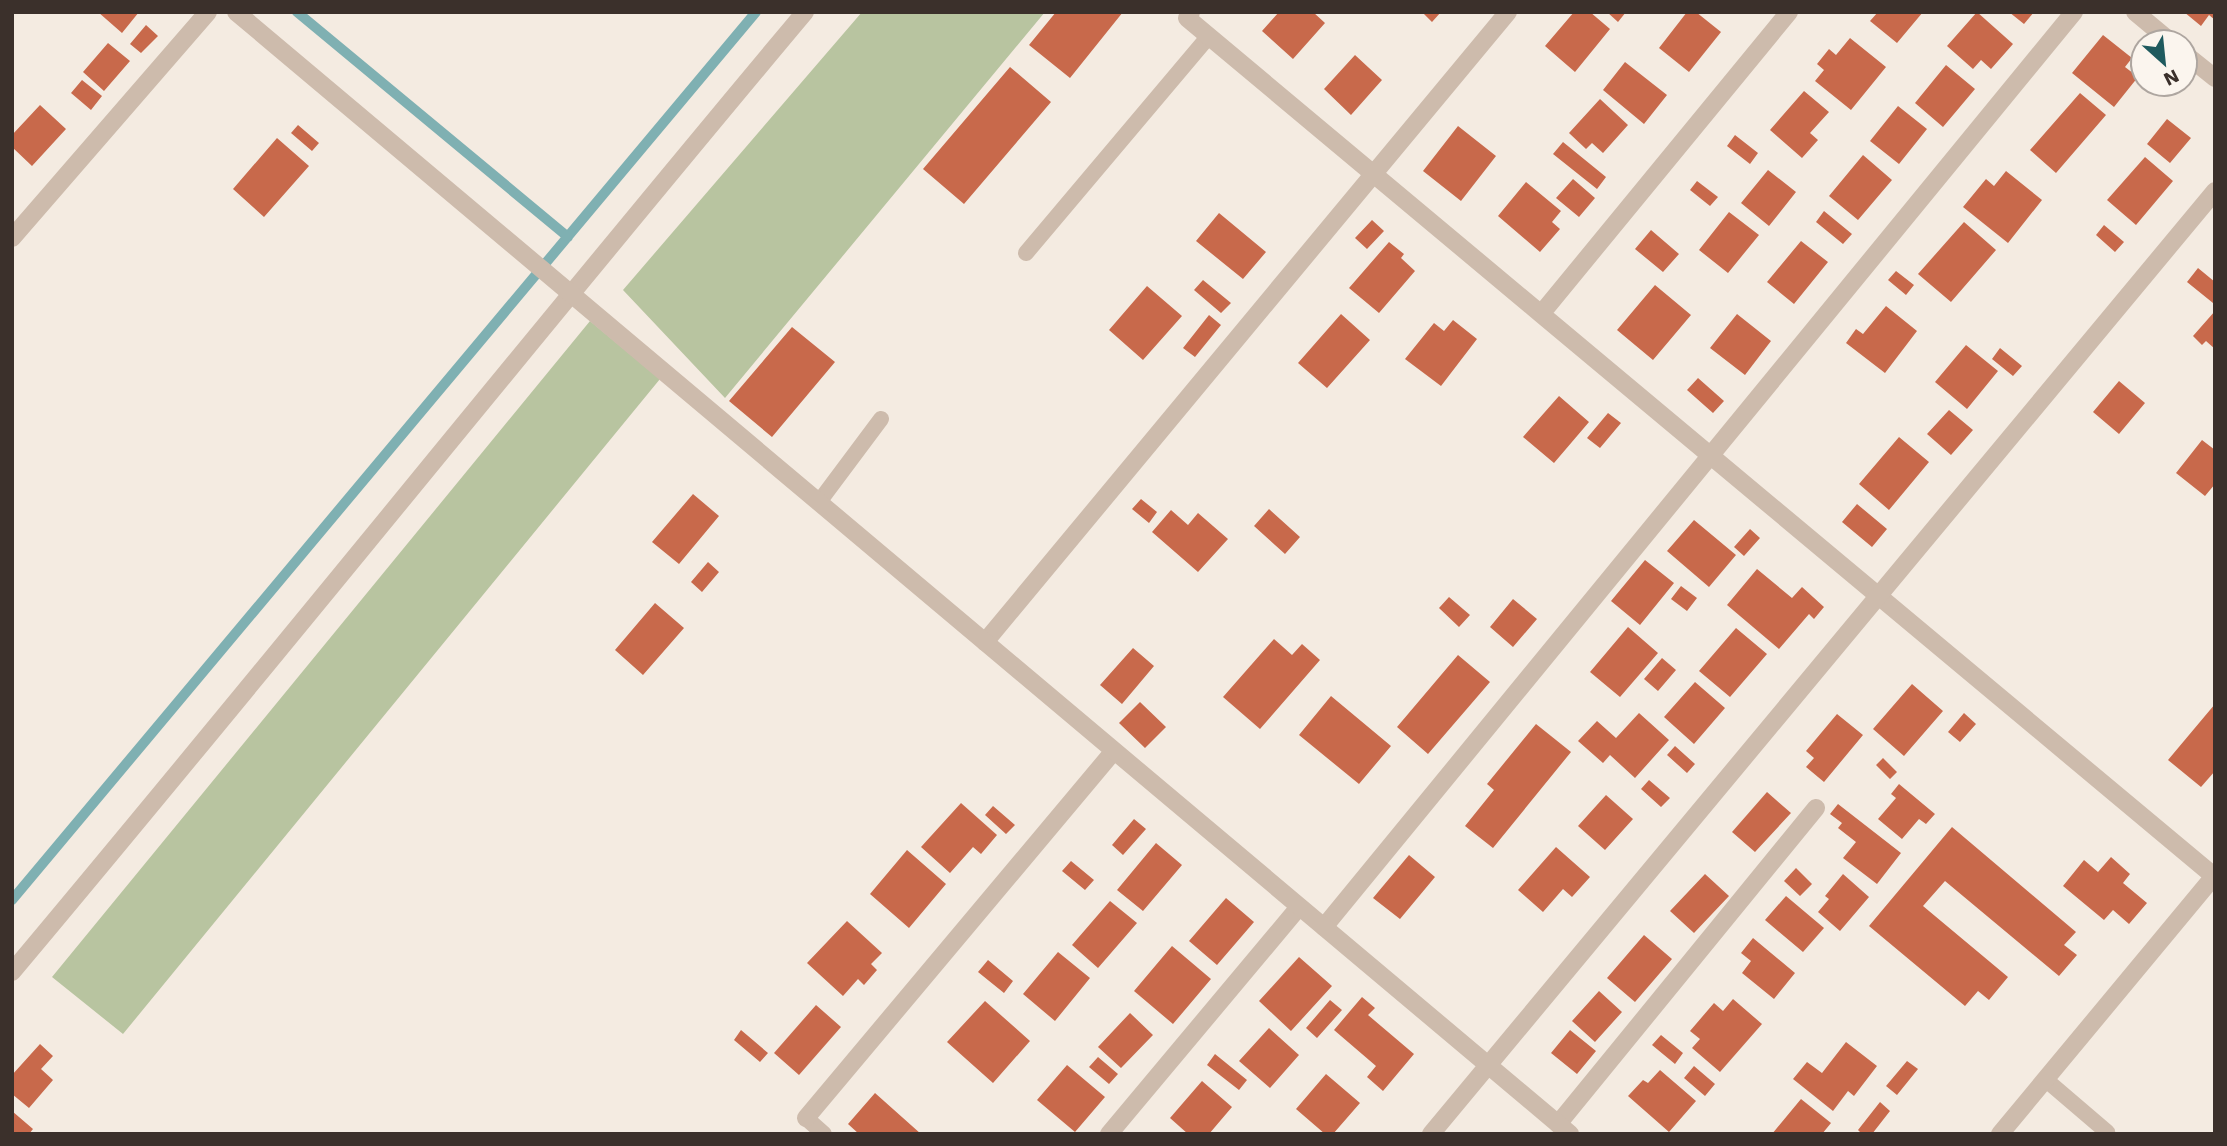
<svg xmlns="http://www.w3.org/2000/svg" width="2227" height="1146" font-family="'Work Sans',sans-serif">
<style>
.green{fill:#b8c4a0}
.lines{fill:none;stroke-linecap:round;stroke-linejoin:round}
.stream{stroke:#7fb0b2;stroke-width:10}
.building{fill:#c8694b}
.service{stroke:#cdbbac;stroke-width:16}
.minor{stroke:#cdbbac;stroke-width:18}
.tertiary{stroke:#cdbbac;stroke-width:18}
</style>
<rect width="100%" height="100%" fill="#f4ebe1"/>
<path class="green" d="M862,12H1045L725,398L623,290Z
M590,321L660,379L123,1034L52,977Z"/>
<g class="lines">
<path class="stream" d="M297,12L568,237
M12,900L756,12"/>
</g>
<path class="building" d="M98,12H139L122,33Z
M1056,12H1123L1070,78L1029,45Z
M1279,12H1313L1325,23L1293,59L1262,31Z
M1422,12H1441L1432,22Z
M1574,12H1590L1610,29L1575,72L1545,46Z
M1607,12H1626L1618,22Z
M1687,12H1696L1721,32L1689,72L1659,48Z
M1878,12H1923L1897,43L1870,21Z
M1977,12L2013,44L1991,69L1981,60L1973,69L1947,46Z
M2009,12H2034L2024,24Z
M2184,12H2215V20L2209,15L2201,26Z
M146,25L158,36L141,53L130,44Z
M2103,35L2132,58L2125,67L2138,77L2114,107L2072,73Z
M1850,38L1886,67L1851,110L1815,81L1824,70L1817,64L1829,49L1836,55Z
M108,43L130,61L104,91L83,72Z
M1355,55L1382,80L1351,115L1324,89Z
M1625,62L1667,95L1644,124L1603,90Z
M1946,65L1975,89L1943,127L1915,103Z
M1010,67L1051,102L964,204L923,169Z
M82,80L102,96L91,110L71,93Z
M1804,91L1829,112L1810,133L1818,140L1802,158L1770,130Z
M2080,93L2106,115L2056,173L2030,150Z
M1600,99L1628,125L1603,153L1592,143L1586,149L1569,133Z
M40,105L66,129L32,166L12,147V135Z
M1898,106L1927,129L1899,164L1870,141Z
M2167,119L2191,138L2170,163L2147,144Z
M298,125L319,143L312,151L291,133Z
M1458,126L1496,156L1461,201L1423,171Z
M1735,135L1758,153L1750,164L1727,146Z
M277,138L309,166L264,217L233,189Z
M1563,142L1606,177L1597,189L1553,154Z
M1863,155L1892,180L1858,220L1829,196Z
M2145,157L2173,181L2136,225L2107,200Z
M1768,170L1796,192L1769,226L1741,203Z
M2006,171L2042,200L2008,243L1963,207L1986,179L1994,186Z
M1573,179L1595,198L1579,217L1556,198Z
M1697,181L1718,197L1710,206L1690,190Z
M1526,182L1561,211L1552,222L1560,229L1540,252L1498,216Z
M1824,211L1852,234L1843,244L1816,222Z
M1729,212L1759,235L1728,273L1699,250Z
M1219,213L1266,252L1243,279L1196,241Z
M1372,220L1384,231L1367,249L1355,238Z
M1964,222L1996,250L1951,302L1918,274Z
M2104,225L2124,242L2115,252L2096,235Z
M1651,230L1679,254L1663,272L1635,249Z
M1801,241L1828,262L1794,304L1767,282Z
M1389,242L1404,254L1401,258L1415,271L1379,313L1349,288Z
M2198,268L2215,282L2213,303L2187,282Z
M1896,271L1914,285L1906,295L1888,280Z
M1203,280L1231,303L1221,313L1194,290Z
M1655,285L1691,315L1653,360L1617,330Z
M1147,286L1182,316L1143,360L1109,330Z
M1886,306L1917,331L1885,373L1846,343L1856,329L1863,334Z
M2215,311V349L2206,341L2202,345L2193,336Z
M1341,314L1370,340L1327,388L1298,363Z
M1737,314L1771,341L1745,375L1710,348Z
M1209,315L1221,325L1195,357L1183,348Z
M1453,320L1477,339L1441,386L1405,359L1434,323L1444,331Z
M792,327L835,362L772,437L729,401Z
M1966,345L1998,371L1967,409L1935,382Z
M2000,348L2022,366L2013,376L1992,359Z
M1698,378L1724,401L1713,413L1687,390Z
M2119,381L2145,403L2119,434L2093,412Z
M1559,396L1589,422L1554,463L1523,437Z
M1949,410L1973,430L1951,455L1927,434Z
M1608,413L1621,423L1600,448L1587,438Z
M1899,437L1929,462L1889,510L1859,484Z
M2202,440L2215,450V484L2205,496L2176,473Z
M693,494L719,516L679,564L652,542Z
M1141,499L1157,512L1149,523L1132,509Z
M1857,504L1887,529L1872,547L1842,522Z
M1269,509L1300,537L1285,554L1254,526Z
M1171,510L1188,525L1198,513L1228,539L1198,572L1152,532Z
M1694,520L1736,555L1709,587L1667,551Z
M1750,529L1760,538L1744,556L1734,547Z
M1645,560L1674,583L1640,625L1611,601Z
M708,562L719,572L702,592L691,582Z
M1757,569L1792,598L1802,587L1824,607L1814,619L1809,614L1779,649L1727,605Z
M1681,586L1697,598L1687,611L1671,599Z
M1449,597L1470,615L1459,627L1439,608Z
M1513,599L1537,619L1513,647L1490,627Z
M655,603L684,628L643,675L615,650Z
M1628,627L1658,653L1620,697L1590,672Z
M1736,628L1767,654L1730,697L1699,671Z
M1274,639L1292,655L1302,644L1320,660L1260,729L1223,697Z
M1133,648L1154,666L1122,704L1100,685Z
M1458,655L1490,682L1428,754L1397,727Z
M1662,658L1676,670L1658,691L1644,679Z
M1695,682L1725,708L1694,744L1664,717Z
M1912,684L1943,711L1904,756L1873,729Z
M1331,696L1391,746L1359,784L1299,735Z
M1140,702L1166,727L1145,748L1119,723Z
M2215,704V771L2201,787L2168,760Z
M1639,713L1669,740L1635,778L1610,755L1603,763L1578,741L1597,721L1616,738Z
M1964,713L1976,724L1960,742L1948,732Z
M1837,714L1863,735L1824,782L1806,767L1814,758L1806,751Z
M1536,724L1571,752L1493,848L1465,826L1494,790L1487,784Z
M1675,746L1695,764L1687,773L1667,755Z
M1883,758L1897,772L1890,779L1876,765Z
M1649,780L1670,798L1661,807L1641,789Z
M1899,784L1935,814L1926,824L1919,819L1902,839L1878,819L1896,798L1891,794Z
M1767,792L1791,813L1755,852L1732,832Z
M1606,795L1633,819L1605,850L1578,826Z
M961,803L997,835L981,854L973,847L950,873L921,847Z
M1838,804L1901,853L1877,884L1843,858L1856,842L1838,828L1842,823L1830,814Z
M993,806L1015,825L1006,834L985,815Z
M1134,819L1146,829L1123,855L1112,845Z
M1952,827L2076,932L2064,945L2077,955L2059,976L1945,881L1923,906L2008,977L1989,1000L1978,991L1965,1006L1869,926Z
M1156,843L1182,865L1143,911L1117,890Z
M1556,847L1590,877L1572,897L1563,889L1543,912L1518,890Z
M907,850L946,884L909,928L870,894Z
M1409,855L1435,877L1400,919L1373,898Z
M2111,857L2130,874L2123,883L2147,903L2129,924L2113,910L2104,920L2063,886L2084,860L2098,872Z
M1071,861L1094,880L1085,890L1062,871Z
M1796,868L1812,884L1800,896L1784,881Z
M1705,874L1729,896L1694,933L1670,911Z
M1843,874L1869,897L1840,931L1818,912L1829,899L1825,896Z
M1786,896L1824,928L1803,952L1765,920Z
M1226,898L1254,922L1217,965L1189,941Z
M1110,901L1137,923L1098,968L1072,945Z
M847,921L882,953L871,964L877,970L864,985L858,979L843,996L807,963Z
M1644,935L1672,959L1635,1002L1607,978Z
M1753,938L1795,973L1774,999L1742,973L1751,961L1741,953Z
M1172,946L1211,979L1173,1024L1134,991Z
M1058,952L1090,978L1055,1021L1023,994Z
M1299,957L1332,986L1291,1031L1259,1001Z
M988,960L1013,981L1004,993L978,972Z
M1599,991L1622,1012L1595,1042L1572,1021Z
M1362,997L1375,1008L1368,1015L1414,1054L1383,1091L1367,1077L1376,1066L1334,1030Z
M1733,999L1762,1024L1720,1072L1692,1048L1700,1039L1690,1031L1714,1003L1723,1011Z
M1330,1000L1342,1010L1317,1038L1306,1028Z
M985,1001L1030,1041L993,1083L947,1042Z
M816,1005L841,1027L799,1075L774,1053Z
M1130,1013L1153,1035L1121,1068L1098,1047Z
M1269,1028L1299,1055L1270,1088L1239,1061Z
M741,1030L768,1053L760,1062L734,1040Z
M1570,1030L1596,1051L1577,1074L1551,1053Z
M1661,1035L1683,1053L1675,1064L1652,1045Z
M1846,1042L1877,1066L1854,1096L1848,1091L1833,1111L1793,1079L1807,1062L1822,1073Z
M40,1044L53,1056L41,1069L53,1080L29,1108L12,1094V1075Z
M1215,1054L1247,1080L1239,1090L1207,1065Z
M1098,1057L1118,1074L1109,1084L1089,1067Z
M1907,1061L1918,1069L1897,1095L1886,1086Z
M1067,1065L1105,1097L1075,1132L1037,1100Z
M1694,1066L1715,1084L1705,1096L1684,1078Z
M1660,1070L1696,1101L1669,1132L1628,1096L1643,1080L1648,1083Z
M1326,1074L1360,1103L1333,1134H1325L1296,1109Z
M1202,1081L1232,1107L1209,1134H1188L1170,1118Z
M875,1093L921,1134H859L848,1124Z
M1801,1099L1831,1123L1822,1134H1772Z
M1880,1102L1890,1111L1872,1134H1862L1858,1130Z
M12,1111L33,1129L29,1134H12Z"/>
<g class="lines">
<path class="service" d="M1026,253L1209,36
M819,502L881,419
M2045,1079L2107,1132L2106,1134
M806,1118L824,1134"/>
<path class="minor" d="M1191,12L1187,18L1541,314
M1789,12L1541,314L2215,877
M2135,12L2171,42
M2185,54L2215,78
M12,238L208,12
M985,642L1508,12
M1324,927L2074,12
M12,972C279,654 538,330 805,12
M806,1118L1113,752
M1558,1124L1816,808
M1109,1134L1299,907
M2000,1134L2215,875"/>
<path class="tertiary" d="M236,12L1570,1134
M1431,1134L2215,191"/>
</g>
<rect width="2227" height="1146" fill="none" stroke="#3b302b" stroke-width="28"/>
<g transform="translate(2164 63) rotate(153)"><circle r="33" fill="#fbf5ee" stroke="#aea6a0" stroke-width="2"/>
<path d="M0-5L12 26L0 18L-12 26Z" fill="#1f5a5e"/>
<text y="-10" font-size="19" font-weight="bold" text-anchor="middle" fill="#3b302b">N</text>
</g>
</svg>
